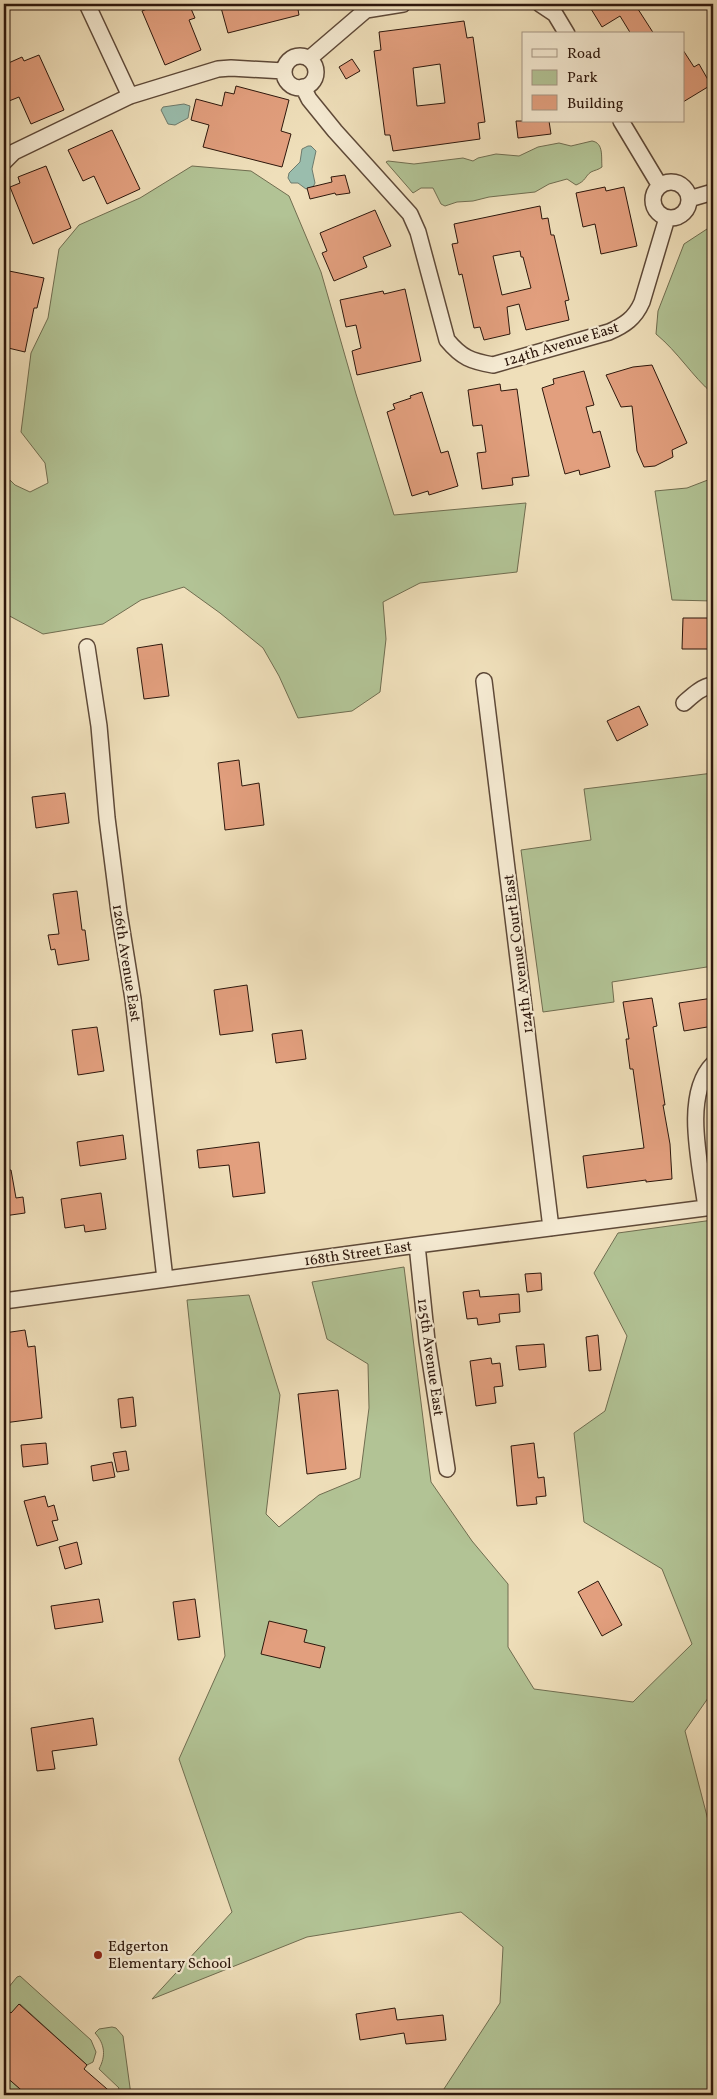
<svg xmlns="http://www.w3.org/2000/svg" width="717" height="2099" font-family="Vollkorn,serif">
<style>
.green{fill:#b2c395;stroke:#706d50}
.water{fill:#9abdad;stroke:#6e7b6d}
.building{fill:#e29f7e;stroke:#2d170c;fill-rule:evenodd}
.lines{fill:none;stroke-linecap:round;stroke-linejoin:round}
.street-casing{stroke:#5e4938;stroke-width:18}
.street{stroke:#f5ead2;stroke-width:15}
.poi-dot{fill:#8f2418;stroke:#f5ead2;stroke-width:2}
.labels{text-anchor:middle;stroke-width:4.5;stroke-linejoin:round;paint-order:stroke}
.street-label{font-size:15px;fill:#2d170c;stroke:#f5ead2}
.poi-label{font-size:15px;fill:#2d170c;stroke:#f5ead2;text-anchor:start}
</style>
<rect width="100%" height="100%" fill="#efdfba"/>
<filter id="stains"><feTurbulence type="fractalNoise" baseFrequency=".004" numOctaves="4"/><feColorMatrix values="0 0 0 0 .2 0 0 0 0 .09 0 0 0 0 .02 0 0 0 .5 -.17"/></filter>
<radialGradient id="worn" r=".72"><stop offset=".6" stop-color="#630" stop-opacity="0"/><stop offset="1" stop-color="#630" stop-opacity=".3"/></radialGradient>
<path class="green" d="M592,141C604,143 601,157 602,167C598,170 595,170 591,172C585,176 586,181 576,185L567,179L549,184L535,192L489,197L473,201L457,202L445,206L441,204L433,188H421L413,193L386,162L388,161L414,164L463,158L473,161L478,158L496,154L519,156L538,147L559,143L571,146Z
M192,166L251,171L289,196L321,272L356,394L394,515L526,503L517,572L420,583L383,602L386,639L380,692L352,711L298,718L279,676L263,648L220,613L184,587L141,600L103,624L43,634L4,613V474L15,485L30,492L48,483L45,463L21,432L31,353L48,318L59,249L79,225L140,198Z
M713,228V394C692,376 678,352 656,334L658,311L684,244L707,229Z
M713,478V601L672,600L655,491L687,488Z
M713,773V966L612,982L614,1002L543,1012L521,850L591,840L584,789Z
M713,1220V1691L685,1731L708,1820L713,1829V2095H440L500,2003L503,1947L461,1912L307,1937L152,1999L232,1912L179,1759L225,1656L187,1300L249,1295L280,1395L266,1514L279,1527L319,1495L360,1478L369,1408L368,1364L327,1339L312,1282L404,1267L431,1482L472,1541L508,1584V1647L534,1689L633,1702L692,1644L662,1569L584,1522L574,1433L605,1411L627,1336L594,1273L618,1233Z
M20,1976L91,2040L96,2052L93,2062L87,2065L20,2004L11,2013L4,2007V1993L17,1977Z
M112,2027L116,2028L123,2036L131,2095H116L119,2088L99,2069C106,2056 105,2044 95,2033L99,2029Z
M4,2075L27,2095H4Z"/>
<path class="water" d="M184,104L190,106L188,118L175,125L168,124L161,110L163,107Z
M308,146H311L316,151L312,169L315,183L313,187L306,189L298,183H291L288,178L289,173L300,162L302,149Z"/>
<path class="building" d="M159,4H189L195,18L189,20L201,50L165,65L142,11Z
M220,4H297L299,15L228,33Z
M588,4H640L636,6L654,34H631L620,16L602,27Z
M464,21L467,38L473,37L485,122L478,123L480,139L393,151L390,135H385L374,51L381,50L379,32ZM440,64L445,103L417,106L413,68Z
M683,50L694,67L699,64L711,85L683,102Z
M39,55L64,110L31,124L19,97L9,101L4,88V65L22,57L24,61Z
M352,59L360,71L346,79L339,67Z
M236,86L289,100L281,131L291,134L282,167L203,147L209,125L191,120L196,99L222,106L225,92L234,94Z
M516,121H549L551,134L518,138Z
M112,130L140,189L107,204L94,176L83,181L68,150Z
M46,166L71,228L33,244L10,187L20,183L18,177Z
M345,175L350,193L336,195L335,193L310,199L307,188L332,182L331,177Z
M605,187L606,191L624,187L637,246L601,254L595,224L583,227L576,193Z
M540,206L542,219L548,218L551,235H554L569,300L565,301L569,320L526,330L519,304L507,307L510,334L484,340L480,327L474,328L462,274L459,275L452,244L458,243L454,224ZM520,251L521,257H523L531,288L502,295L493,256Z
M375,210L391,246L363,257L367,267L334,281L322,253L327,251L320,233Z
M4,270L44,278L37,308H34L25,352L4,347Z
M405,289L421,361L357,375L352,351L361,348L356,325L346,327L340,300L383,291L384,294Z
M652,365L687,443L672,450L673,457L655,466L644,467L637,451L632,406L621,407L606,375L633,367Z
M584,371L594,405L586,407L593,433L600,431L610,467L580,475L579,470L565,474L542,388L554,384L553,379Z
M500,384L501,391L517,389L529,476L512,478L513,485L482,489L477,453L486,452L482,425L473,426L468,390Z
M422,392L441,453L448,451L458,486L429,495L428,491L412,496L387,412L395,409L393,404L411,398L410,396Z
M683,618H713V649H682Z
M162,644L169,696L144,699L137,648Z
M639,706L648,725L617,741L607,721Z
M239,760L242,786L259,783L264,825L225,830L218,763Z
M65,793L69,823L36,828L32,797Z
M77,891L82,930H85L89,960L58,965L55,949L51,950L48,935L59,934L53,894Z
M247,985L253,1031L220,1035L214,990Z
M652,998L657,1026L653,1027L665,1105H663L670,1144L672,1179L646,1182V1180L587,1188L583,1156L644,1148L633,1069H630L626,1039H629L623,1002Z
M713,998V1026L684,1031L679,1003Z
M97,1027L104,1071L78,1075L72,1030Z
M302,1030L306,1059L276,1063L272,1034Z
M123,1135L126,1159L80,1166L77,1142Z
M259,1142L265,1193L233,1197L229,1165L199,1168L197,1150Z
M4,1170H11L16,1198L23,1197L25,1213L4,1216Z
M101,1193L106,1229L85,1232L84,1225L65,1228L61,1199Z
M541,1273L542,1290L527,1292L525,1274Z
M479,1290L480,1297L519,1294L520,1312L499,1314L500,1322L478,1325L477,1318L467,1319L463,1292Z
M25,1330L28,1347L35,1346L42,1418L4,1423V1333Z
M598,1335L601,1370L589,1371L586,1337Z
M544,1344L546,1367L519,1370L516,1346Z
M491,1358L492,1364L500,1363L503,1386L494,1387L496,1403L476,1406L470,1361Z
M338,1390L346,1469L307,1474L298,1394Z
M133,1397L136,1426L121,1428L118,1399Z
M46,1443L48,1464L23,1467L21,1445Z
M534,1443L538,1478L544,1477L546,1496L536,1497L537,1504L517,1506L511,1446Z
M126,1451L129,1470L117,1472L113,1453Z
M112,1462L115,1477L93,1481L91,1466Z
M45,1496L48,1507L54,1505L58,1520L52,1521L58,1540L37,1546L24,1501Z
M77,1542L82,1564L65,1569L59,1547Z
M598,1581L622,1625L602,1636L578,1592Z
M99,1599L103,1622L55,1629L51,1606Z
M195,1599L200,1637L178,1640L173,1602Z
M269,1621L307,1630L304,1642L325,1647L320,1668L261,1654Z
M93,1718L97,1745L52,1751L55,1769L37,1771L31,1728Z
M19,2004L87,2065L84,2069L114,2095H27L4,2075V2007L11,2013Z
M395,2008L397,2020L443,2015L446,2040L406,2044L404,2033L360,2040L356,2014Z"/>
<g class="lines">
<defs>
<path id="street" d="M87,4L130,96
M540,4L555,14L567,34
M284 72a16 16 0 1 1 32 0a16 16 0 1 1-32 0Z
M310,58L366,10L403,4
M303,87L309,99L335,131L410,214L418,232L447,340C462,358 471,361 493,365L609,332C625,325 635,318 642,302L667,218
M621,121L660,186
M4,162L14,152L130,96L218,69L231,68L284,71
M653 200a18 18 0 1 1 36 0a18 18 0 1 1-36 0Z
M689,199L713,192
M87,647L99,726L107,818L119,912L133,999L165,1279
M484,681L551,1228
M684,703C693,695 701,687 713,685
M706,1208C701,1167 682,1095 713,1064
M417,1245L427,1341L447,1469
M4,1301L417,1245L713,1207"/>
</defs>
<use href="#street" class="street-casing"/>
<use href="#street" class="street"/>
</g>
<circle class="poi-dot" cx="98" cy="1955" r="5"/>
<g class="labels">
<g class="street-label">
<text transform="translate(561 344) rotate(-17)" y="5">124th Avenue East</text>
<text transform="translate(518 954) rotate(-97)" y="5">124th Avenue Court East</text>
<text transform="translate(127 963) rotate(81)" y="5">126th Avenue East</text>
<text transform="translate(358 1253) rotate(-8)" y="5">168th Street East</text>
<text transform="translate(431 1357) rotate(82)" y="5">125th Avenue East</text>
</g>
<g class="poi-label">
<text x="108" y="1951">Edgerton<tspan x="108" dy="17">Elementary School</tspan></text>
</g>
</g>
<rect width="717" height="2099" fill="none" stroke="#efdfba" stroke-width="20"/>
<rect x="5" y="5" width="707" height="2089" fill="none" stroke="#2d170c" stroke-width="2.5"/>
<rect x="10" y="10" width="697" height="2079" fill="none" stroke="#2d170c"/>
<rect x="522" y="32" width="162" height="90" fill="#f5ead2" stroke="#a59683"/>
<rect x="532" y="49" width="25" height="8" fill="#f5ead2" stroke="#a59683"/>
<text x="567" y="58" font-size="15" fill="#2d170c">Road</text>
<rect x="532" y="70" width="25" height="15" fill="#b2c395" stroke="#a59683"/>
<text x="567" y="82" font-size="15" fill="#2d170c">Park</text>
<rect x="532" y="95" width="25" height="15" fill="#e29f7e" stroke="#a59683"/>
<text x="567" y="108" font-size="15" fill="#2d170c">Building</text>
<rect width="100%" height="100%" filter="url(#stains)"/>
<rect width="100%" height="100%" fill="url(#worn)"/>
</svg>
